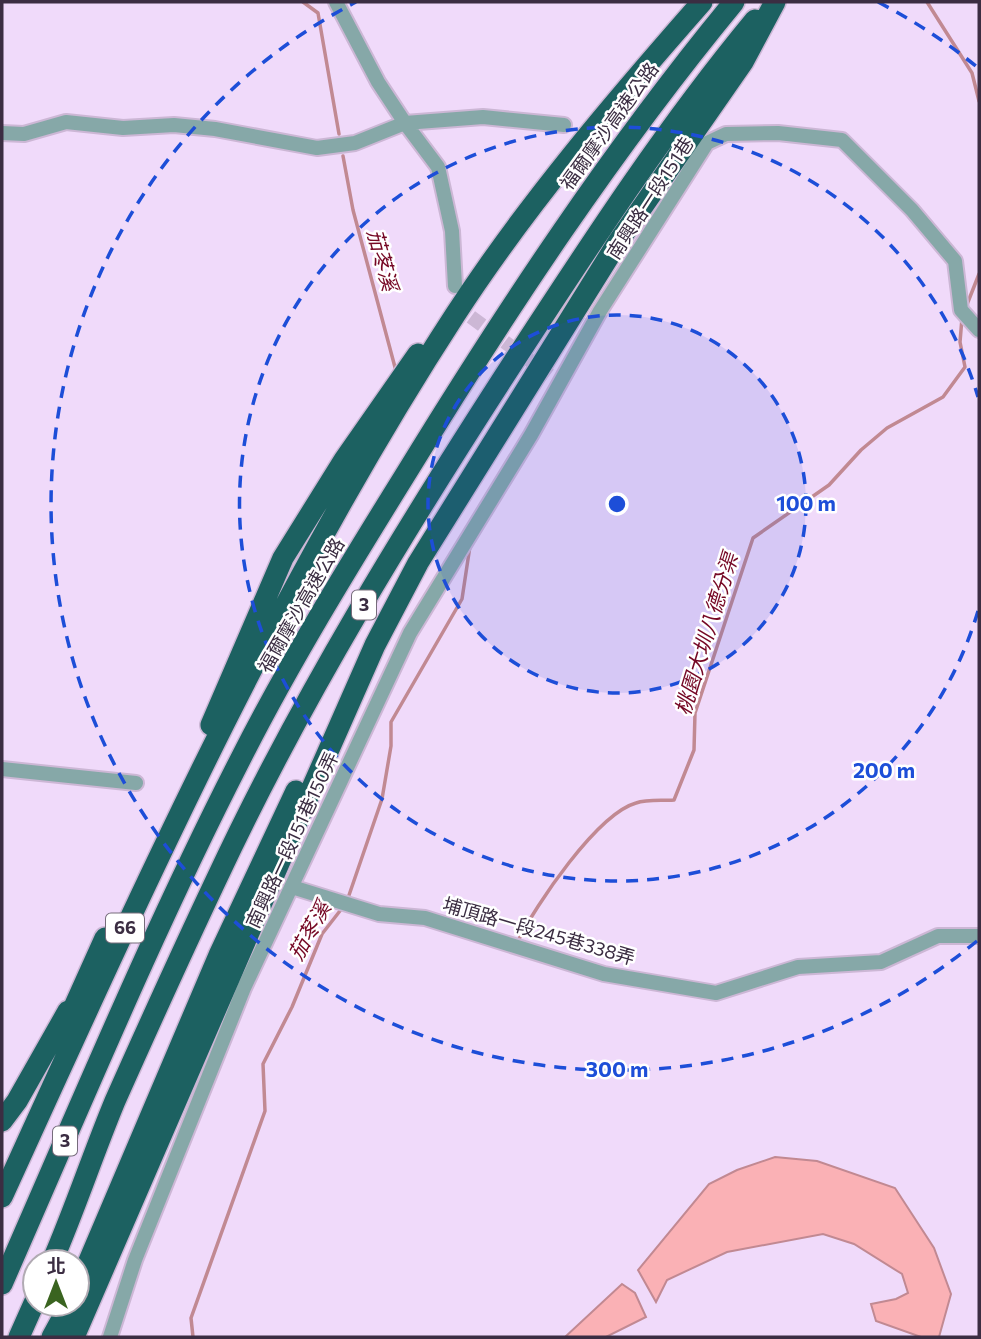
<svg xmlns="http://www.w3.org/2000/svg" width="981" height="1339" font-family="Commissioner,'Noto Sans TC',sans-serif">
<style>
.water{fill:#fab1b5;stroke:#c18992;stroke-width:2}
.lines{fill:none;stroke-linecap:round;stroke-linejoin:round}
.stream{stroke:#c18992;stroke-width:3.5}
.street-tunnel{stroke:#ccb7d5;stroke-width:14;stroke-dasharray:14 7;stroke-linecap:butt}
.street-casing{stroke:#ccb7d5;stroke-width:18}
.highway-casing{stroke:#ccb7d5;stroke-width:24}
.street{stroke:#86a8a8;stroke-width:14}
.highway{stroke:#1c6161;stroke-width:21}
.ring{fill:none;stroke:#1d4ed8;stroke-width:3.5;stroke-dasharray:12 9}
.labels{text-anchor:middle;stroke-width:5;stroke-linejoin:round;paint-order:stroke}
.shield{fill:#fff;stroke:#766c7b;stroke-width:2}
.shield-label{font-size:18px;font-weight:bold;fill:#3b2d42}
.street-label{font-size:19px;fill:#3b2d42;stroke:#fff}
.water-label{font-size:21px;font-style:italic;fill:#750724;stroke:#fff}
.centre{fill:#1d4ed8;stroke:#fff;stroke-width:3.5}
.ring-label{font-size:21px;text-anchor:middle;font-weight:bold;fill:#1d4ed8;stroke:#fff;stroke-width:5;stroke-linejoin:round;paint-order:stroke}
</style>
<rect width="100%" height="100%" fill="#f0dafa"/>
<path class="water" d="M775,1157L817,1161L895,1188L934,1248L951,1294L939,1337H921L876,1321L871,1304L896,1299L908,1293L902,1274L854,1244L823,1234L727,1252L667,1280L656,1302L638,1270L709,1184L737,1170Z
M622,1284L635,1293L646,1317L606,1337H565Z"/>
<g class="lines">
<path class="stream" d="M303,2L318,13L339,134
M927,2L972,73L979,101
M343,156L353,210L396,371
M966,307L979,274
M347,901L382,799L391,746V722L462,599L470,546
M518,941C535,906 597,814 636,803C647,799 662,801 674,800L694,750L695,713L753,538L829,485L861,450L887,428L943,397L965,367L960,342L962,318
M193,1337L191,1318L265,1111L263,1064L292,1007L322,934L343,907"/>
<path class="street-tunnel" d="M458,301L463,311L559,382"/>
<defs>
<path id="street" d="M336,2L378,82L405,123L483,117L564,125
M2,133L24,134L66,122L123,128L174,125L215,129L317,148L355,143L405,123L438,167L452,231L455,286
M2,769L136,783
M292,887L379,914L425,918L604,974L716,993L798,967L881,962L938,936H979
M110,1337L135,1260L244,988L410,633L531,435L600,311L707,143L726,134L778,133L842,140L912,210L955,261L961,310L979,330"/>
<path id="highway" d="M211,725L283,558L344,460L418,354
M65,1027L105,938
M2,1121L17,1101L68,1011
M2,1197C139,897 275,592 455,315C527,204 615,101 702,2
M52,1262C75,1209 93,1154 115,1101C148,1027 182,952 217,878C302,696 409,523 518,355C593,240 668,125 755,20
M2,1284C79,1109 152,932 239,762C289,663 348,567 407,472C507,309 612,150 734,2
M77,1289L219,955L296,791
M19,1337L35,1301
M52,1337L70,1304
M74,1337L293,831L375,645L418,563L618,242L743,62L775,2"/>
</defs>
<use href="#street" class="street-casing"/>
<use href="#highway" class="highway-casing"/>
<use href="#street" class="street"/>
<use href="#highway" class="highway"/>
</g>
<circle cx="617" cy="504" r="189" fill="#1d4ed8" fill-opacity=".12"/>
<g class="ring">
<circle cx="617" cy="504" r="189"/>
<path d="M978 611A377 377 0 1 1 978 397"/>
<path d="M977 941A566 566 0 1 1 356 2M878 2A566 566 0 0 1 977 67"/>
</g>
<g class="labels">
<g class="shield">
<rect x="352" y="590.5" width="24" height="29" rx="5"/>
<rect x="106" y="913.5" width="38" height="29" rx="5"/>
<rect x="53" y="1126.5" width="24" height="29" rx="5"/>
</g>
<g class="shield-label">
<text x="364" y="611">3</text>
<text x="125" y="934">66</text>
<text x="65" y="1147">3</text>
</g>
<g class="street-label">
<text transform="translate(609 126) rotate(-54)" y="7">福爾摩沙高速公路</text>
<text transform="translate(650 198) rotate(-57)" y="7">南興路一段151巷</text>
<text transform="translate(301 605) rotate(-60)" y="7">福爾摩沙高速公路</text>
<text transform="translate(292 840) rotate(-65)" y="7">南興路一段151巷150弄</text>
<text transform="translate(539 931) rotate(16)" y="7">埔頂路一段245巷338弄</text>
</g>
<g class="water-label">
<text transform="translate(382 260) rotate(75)" y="7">茄苳溪</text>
<text transform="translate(707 634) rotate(-73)" y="7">桃園大圳八德分渠</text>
<text transform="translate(310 931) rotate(-61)" y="7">茄苳溪</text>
</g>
</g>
<circle cx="617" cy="504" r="10" class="centre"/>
<g class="ring-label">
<text x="806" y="511">100 m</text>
<text x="884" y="778">200 m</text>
<text x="617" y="1077">300 m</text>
</g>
<rect width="981" height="1339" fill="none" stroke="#3b2d42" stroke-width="7"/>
<g transform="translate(56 1283)"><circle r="33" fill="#ffffff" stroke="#b1abb3" stroke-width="2"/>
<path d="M0-5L12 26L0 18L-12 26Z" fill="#3a6420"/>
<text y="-10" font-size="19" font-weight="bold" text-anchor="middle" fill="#3b2d42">北</text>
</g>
</svg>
